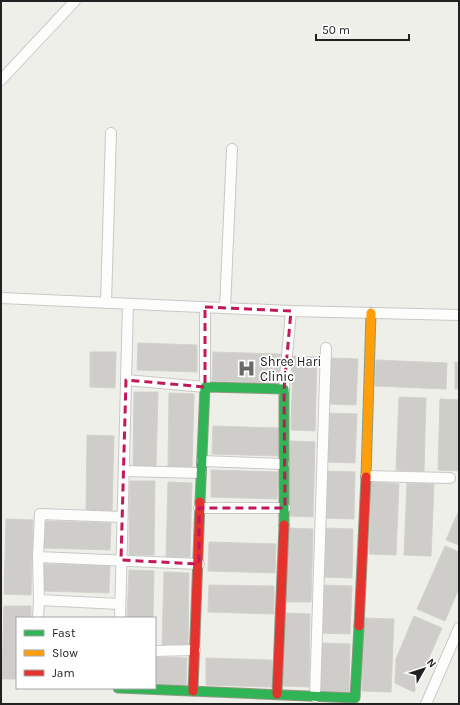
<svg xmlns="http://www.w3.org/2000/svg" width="460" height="705" font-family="Karla,sans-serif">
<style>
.building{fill:#cecdc9;stroke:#d2d1cc}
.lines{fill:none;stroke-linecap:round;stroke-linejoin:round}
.street-casing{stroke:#c8c8c6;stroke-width:12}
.fast-casing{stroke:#8f9a82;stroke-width:11}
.slow-casing{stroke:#8f9a82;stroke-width:11}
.jam-casing{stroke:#8f9a82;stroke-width:11}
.street{stroke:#fdfdfc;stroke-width:10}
.fast{stroke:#30b455;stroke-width:9}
.slow{stroke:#ff9f0a;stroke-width:9}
.jam{stroke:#e5322d;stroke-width:9}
.marked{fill:none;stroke:#c2185b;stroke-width:3;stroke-dasharray:8 5;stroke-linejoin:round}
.labels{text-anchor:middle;stroke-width:3.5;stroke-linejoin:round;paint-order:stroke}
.poi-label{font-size:13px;fill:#212121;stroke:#fff;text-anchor:start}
</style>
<rect width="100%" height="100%" fill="#efefea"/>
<path class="building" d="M138,343L197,345V372L137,370Z
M90,352H116L115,388L90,387Z
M213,352L281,354V383L212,381Z
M293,356L317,357L315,431L291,430Z
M330,358L358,359L356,405L328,404Z
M376,360L447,363L446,389L375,386Z
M455,362L459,363V389H455Z
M134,392H158L156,467L133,466Z
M169,393L194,394L192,468H168Z
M399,397L426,398L424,472L396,470Z
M440,399L459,400V471L438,470Z
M328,413L357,414L355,463L326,462Z
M213,426L279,428L278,456L212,454Z
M87,435L114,436L112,513L86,512Z
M290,441L315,442L313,517L289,516Z
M211,470L278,472L277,499L211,497Z
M326,471L355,472L354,519L325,518Z
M130,481H155L154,555H129Z
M168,482L192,483L190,557H166Z
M371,482L399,484L396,555L369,554Z
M407,483L434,484L431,556L404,555Z
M459,510V545L446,540Z
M6,519L33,520L31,595L4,594Z
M45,521L111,523L110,550L44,548Z
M288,528L313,529L311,602H286Z
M324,528L353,529L352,578L323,577Z
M209,542L276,544L275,573L208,571Z
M445,546L459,552V588L445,621L417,609Z
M43,564L110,566L109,593L43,591Z
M129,570L154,571L153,618H127Z
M164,572L189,573L188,646L162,645Z
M209,585L274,586V614L208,612Z
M322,585L352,586L350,634L321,633Z
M4,606H31V618H17V679H2Z
M285,613L310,614L309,687L283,686Z
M414,616L442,628L414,692L395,683L396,659Z
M364,618L394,619L391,692L362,691Z
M321,643L350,644L349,692L319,691Z
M155,657L187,658L186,686L155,685Z
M206,658L272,660V687L206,685Z"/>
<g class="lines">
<defs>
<path id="street" d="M1,80L75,1
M1,298L291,311L459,315
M106,303L111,133
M225,308L232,149
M126,380L205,387V307
M284,389L291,311
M202,461L284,464
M124,471L201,473
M366,476L450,478
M199,508H285
M38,557L40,514L122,517
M120,604L39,600L38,557L199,564
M38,618L39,600
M120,618L128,304
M155,651L195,650
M315,697L326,348
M426,704L459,628"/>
<path id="fast" d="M200,502L205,387L284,389V525
M118,688L355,698L359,626"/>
<path id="slow" d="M366,477L371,313"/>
<path id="jam" d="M359,626L366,477
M193,691L200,502
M277,694L284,525"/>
</defs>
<use href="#street" class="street-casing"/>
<use href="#fast" class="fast-casing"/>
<use href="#slow" class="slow-casing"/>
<use href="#jam" class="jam-casing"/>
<use href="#street" class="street"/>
<use href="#fast" class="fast"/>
<use href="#slow" class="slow"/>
<use href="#jam" class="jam"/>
</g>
<path class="marked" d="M205,307L291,311L284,389L285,508H199V564L121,560L126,380L205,387Z"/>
<defs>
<symbol id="hospital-bare" viewBox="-9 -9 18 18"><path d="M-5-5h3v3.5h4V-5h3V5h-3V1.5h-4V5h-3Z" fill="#696967" stroke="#fff" stroke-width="2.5" paint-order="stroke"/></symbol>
</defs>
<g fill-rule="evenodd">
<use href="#hospital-bare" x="234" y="356" width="25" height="25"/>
</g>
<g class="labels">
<g class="poi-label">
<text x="260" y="366">Shree Hari<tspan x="260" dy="15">Clinic</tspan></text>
</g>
</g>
<rect width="460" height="705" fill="none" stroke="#212121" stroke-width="4"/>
<rect x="16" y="617" width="140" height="72" fill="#ffffff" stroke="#a6a6a6"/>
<rect x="24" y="630" width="20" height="6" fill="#30b455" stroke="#a6a6a6"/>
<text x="52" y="637" font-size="12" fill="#212121">Fast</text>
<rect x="24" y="650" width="20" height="6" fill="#ff9f0a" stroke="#a6a6a6"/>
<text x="52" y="657" font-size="12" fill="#212121">Slow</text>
<rect x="24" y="670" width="20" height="6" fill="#e5322d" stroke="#a6a6a6"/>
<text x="52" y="677" font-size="12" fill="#212121">Jam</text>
<g transform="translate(424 669) rotate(51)" stroke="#ffffff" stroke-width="3" paint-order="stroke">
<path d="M0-3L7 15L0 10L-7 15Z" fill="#212121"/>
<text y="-6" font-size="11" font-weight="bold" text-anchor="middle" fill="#212121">N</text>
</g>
<path d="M316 34v6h93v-6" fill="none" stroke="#212121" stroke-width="2"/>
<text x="322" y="34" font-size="12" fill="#212121" stroke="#ffffff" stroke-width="3" paint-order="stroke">50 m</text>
</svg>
